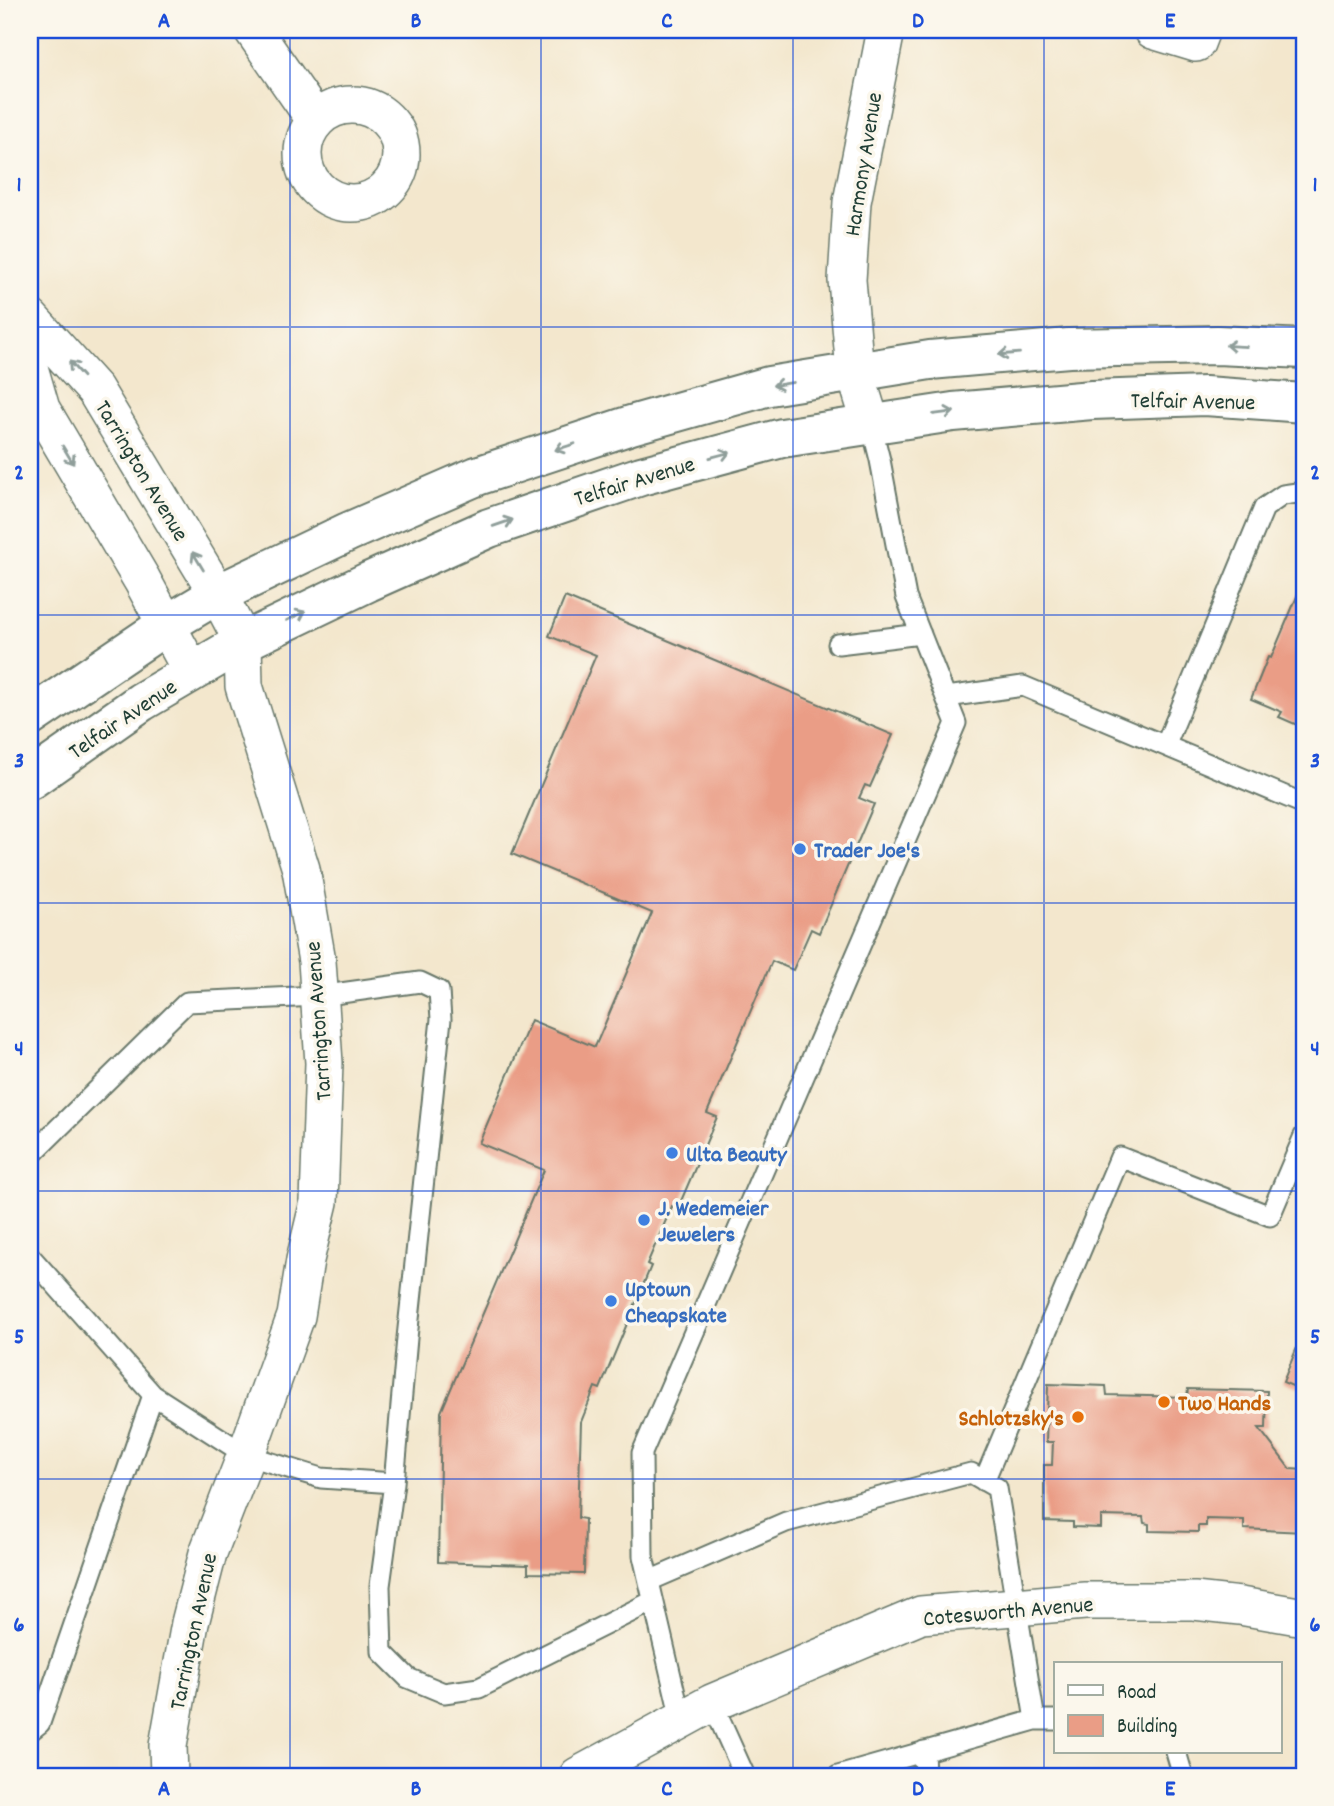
<svg xmlns="http://www.w3.org/2000/svg" width="1334" height="1806" font-family="Dekko,sans-serif">
<style>
.building{fill:#ea9d86}
.lines{fill:none;stroke-linecap:round;stroke-linejoin:round}
.lane-casing{stroke:#69786a;stroke-width:23}
.street-casing{stroke:#69786a;stroke-width:40}
.secondary-casing{stroke:#69786a;stroke-width:42}
.lane{stroke:#fff;stroke-width:19}
.street{stroke:#fff;stroke-width:37}
.secondary{stroke:#fff;stroke-width:38}
.oneway{stroke:#8f9e9a}
.grid{fill:none;stroke:#1d4ed8;stroke-width:2;stroke-opacity:0.55}
.shop-dot{fill:#3f7fe0;stroke:#fbf7ec;stroke-width:2.5}
.food-dot{fill:#e8710a;stroke:#fbf7ec;stroke-width:2.5}
.labels{text-anchor:middle;stroke-width:7;stroke-linejoin:round;paint-order:stroke}
.street-label{font-size:23px;fill:#1f3d34;stroke:#fbf7ec}
.shop-label{font-size:23px;font-weight:bold;fill:#366cbe;stroke:#fbf7ec;text-anchor:start}
.food-label{font-size:23px;font-weight:bold;fill:#c56008;stroke:#fbf7ec;text-anchor:start}
.neatline{fill:none;stroke:#1d4ed8;stroke-width:2.5}
.grid-label{font-size:23px;text-anchor:middle;font-weight:bold;fill:#1d4ed8}
</style>
<rect width="100%" height="100%" fill="#fbf7ec"/>
<filter id="ink" filterUnits="userSpaceOnUse"><feTurbulence type="fractalNoise" baseFrequency=".0143" numOctaves="2"/><feDisplacementMap in="SourceGraphic" scale="14" xChannelSelector="R" yChannelSelector="G"/><feConvolveMatrix kernelMatrix="1 2 1 2 8 2 1 2 1" color-interpolation-filters="sRGB"/></filter>
<filter id="wash" filterUnits="userSpaceOnUse"><feTurbulence type="fractalNoise" baseFrequency=".00686" numOctaves="4" result="noise"/><feDisplacementMap in="SourceGraphic" scale="28" xChannelSelector="R" yChannelSelector="G"/><feGaussianBlur stdDeviation="1.57" result="paint"/><feColorMatrix in="noise" values="0 0 0 0 0 0 0 0 0 0 0 0 0 0 0 0 0 1.4 0 .05"/><feComposite in="paint" operator="in"/></filter>
<g filter="url(#wash)">
<rect width="100%" height="100%" fill="#f3e7cd"/>
<g id="blocks">
<path class="building" d="M1304,580V728L1279,717L1282,712L1251,699L1268,657L1271,658Z
M565,597L893,735L870,787L865,785L859,798L874,804L819,933L811,929L793,970L772,961L707,1113L717,1117L678,1208L672,1206L647,1264L651,1266L600,1389L595,1387L581,1422L578,1518L585,1519L584,1574L528,1573V1565L438,1562L441,1412L544,1170L479,1143L531,1020L595,1047L652,913L512,854L596,655L549,636Z
M1304,1330V1391L1283,1382Z
M1048,1384L1106,1386L1107,1395L1187,1397L1188,1389L1267,1391L1266,1428H1259L1290,1469L1304,1470V1532L1244,1529V1520L1206,1519V1526H1198V1532L1149,1531V1524L1144,1523L1143,1517L1101,1516V1528L1073,1527V1522L1044,1521V1465H1052L1053,1442H1046Z"/>
</g>
</g>
<g filter="url(#ink)">
<use href="#blocks" fill-opacity="0" stroke="#69786a" stroke-width="2"/>
<g class="lines">
<defs>
<path id="lane" d="M838,644L921,634
M947,697L1023,686L1304,804
M1166,744L1264,508L1283,495L1304,492
M30,1156L187,1002L319,996L420,982L439,991L441,1019L407,1338L394,1483L380,1586L382,1652L408,1678L444,1693L479,1688L653,1601
M30,1256L153,1395L40,1723L30,1731
M153,1395L246,1455L321,1478L394,1483
M984,1481L1120,1157L1270,1216L1304,1136
M649,1581L786,1522L971,1473L997,1488L1035,1720
M712,1703L745,1776
M681,1719L643,1556L642,1453L956,723L906,597L880,460L871,424
M924,1751L925,1776
M1176,1752L1183,1776
M838,1776L1035,1720H1056"/>
<path id="street" d="M253,30L316,121
M1153,30L1196,43L1201,30
M303 154a49 49 0 1 1 98 0a49 49 0 1 1-98 0Z
M30,318L95,390L218,594L243,642L244,686L301,869L317,961L324,1063L319,1202L305,1260L296,1316L246,1455L208,1553L190,1623L168,1746L169,1776
M30,371L41,409L142,580L192,672
M871,424L855,372L847,280L852,202L886,30
M578,1776L712,1703L921,1615L1085,1601H1194L1240,1606L1304,1617"/>
<path id="secondary" d="M30,717L166,625L218,594L348,532L477,476L631,425L769,386L930,360L1069,348L1217,345L1304,349
M30,780L141,702L243,642L368,582L489,528L641,476L782,438L953,412L1092,400L1205,396L1304,403"/>
</defs>
<use href="#lane" class="lane-casing"/>
<use href="#street" class="street-casing"/>
<use href="#secondary" class="secondary-casing"/>
<use href="#lane" class="lane"/>
<use href="#street" class="street"/>
<use href="#secondary" class="secondary"/>
</g>
<defs><path id="oneway-shaft" d="M-6 0H5M1.5-3L5.5 0L1.5 3" fill="none" stroke-width="1.6" stroke-linecap="round" stroke-linejoin="round" transform="scale(1.75)"/></defs>
<g class="oneway">
<use href="#oneway-shaft" transform="translate(1236 346) rotate(-177)"/>
<use href="#oneway-shaft" transform="translate(1009 354) rotate(175)"/>
<use href="#oneway-shaft" transform="translate(76 369) rotate(-132)"/>
<use href="#oneway-shaft" transform="translate(783 384) rotate(171)"/>
<use href="#oneway-shaft" transform="translate(944 413) rotate(-8)"/>
<use href="#oneway-shaft" transform="translate(565 447) rotate(162)"/>
<use href="#oneway-shaft" transform="translate(68 455) rotate(59)"/>
<use href="#oneway-shaft" transform="translate(720 455) rotate(-15)"/>
<use href="#oneway-shaft" transform="translate(503 523) rotate(-19)"/>
<use href="#oneway-shaft" transform="translate(198 561) rotate(-121)"/>
<use href="#oneway-shaft" transform="translate(296 616) rotate(-26)"/>
</g>
</g>
<path class="grid" d="M290,30V1776M541,30V1776M793,30V1776M1044,30V1776M30,327H1304M30,615H1304M30,903H1304M30,1191H1304M30,1479H1304"/>
<g class="shop-dot">
<circle cx="800" cy="849" r="7"/>
<circle cx="672" cy="1153" r="7"/>
<circle cx="644" cy="1220" r="7"/>
<circle cx="611" cy="1301" r="7"/>
</g>
<g class="food-dot">
<circle cx="1164" cy="1402" r="7"/>
<circle cx="1078" cy="1417" r="7"/>
</g>
<g class="labels">
<g class="street-label">
<text transform="translate(862 164) rotate(-81)" y="8">Harmony Avenue</text>
<text transform="translate(1193 400) rotate(1)" y="8">Telfair Avenue</text>
<text transform="translate(143 470) rotate(59)" y="8">Tarrington Avenue</text>
<text transform="translate(634 480) rotate(-17)" y="8">Telfair Avenue</text>
<text transform="translate(122 718) rotate(-34)" y="8">Telfair Avenue</text>
<text transform="translate(317 1021) rotate(-94)" y="8">Tarrington Avenue</text>
<text transform="translate(1008 1610) rotate(-5)" y="8">Cotesworth Avenue</text>
<text transform="translate(192 1631) rotate(-78)" y="8">Tarrington Avenue</text>
</g>
<g class="shop-label">
<text x="814" y="857">Trader Joe's</text>
<text x="686" y="1161">Ulta Beauty</text>
<text x="658" y="1215">J. Wedemeier<tspan x="658" dy="26">Jewelers</tspan></text>
<text x="625" y="1296">Uptown<tspan x="625" dy="26">Cheapskate</tspan></text>
</g>
<g class="food-label">
<text x="1178" y="1410">Two Hands</text>
<text x="1064" y="1425" text-anchor="end">Schlotzsky's</text>
</g>
</g>
<rect width="1334" height="1806" fill="none" stroke="#fbf7ec" stroke-width="77"/>
<rect x="1054" y="1662" width="228" height="91" fill="#fbf7ec" stroke="#a3ada2" stroke-width="2"/>
<rect x="1068" y="1685" width="35" height="10" fill="#ffffff" stroke="#a3ada2" stroke-width="2"/>
<text x="1117" y="1698" font-size="21" fill="#1f3d34">Road</text>
<rect x="1068" y="1715" width="35" height="21" fill="#ea9d86" stroke="#a3ada2" stroke-width="2"/>
<text x="1117" y="1732" font-size="21" fill="#1f3d34">Building</text>
<rect x="38" y="38" width="1258" height="1730" class="neatline"/>
<g class="grid-label">
<text x="164" y="27">A</text>
<text x="416" y="27">B</text>
<text x="667" y="27">C</text>
<text x="918" y="27">D</text>
<text x="1170" y="27">E</text>
<text x="19" y="191">1</text>
<text x="1315" y="191">1</text>
<text x="19" y="479">2</text>
<text x="1315" y="479">2</text>
<text x="19" y="767">3</text>
<text x="1315" y="767">3</text>
<text x="19" y="1055">4</text>
<text x="1315" y="1055">4</text>
<text x="19" y="1343">5</text>
<text x="1315" y="1343">5</text>
<text x="19" y="1631">6</text>
<text x="1315" y="1631">6</text>
<text x="164" y="1795">A</text>
<text x="416" y="1795">B</text>
<text x="667" y="1795">C</text>
<text x="918" y="1795">D</text>
<text x="1170" y="1795">E</text>
</g>
</svg>
